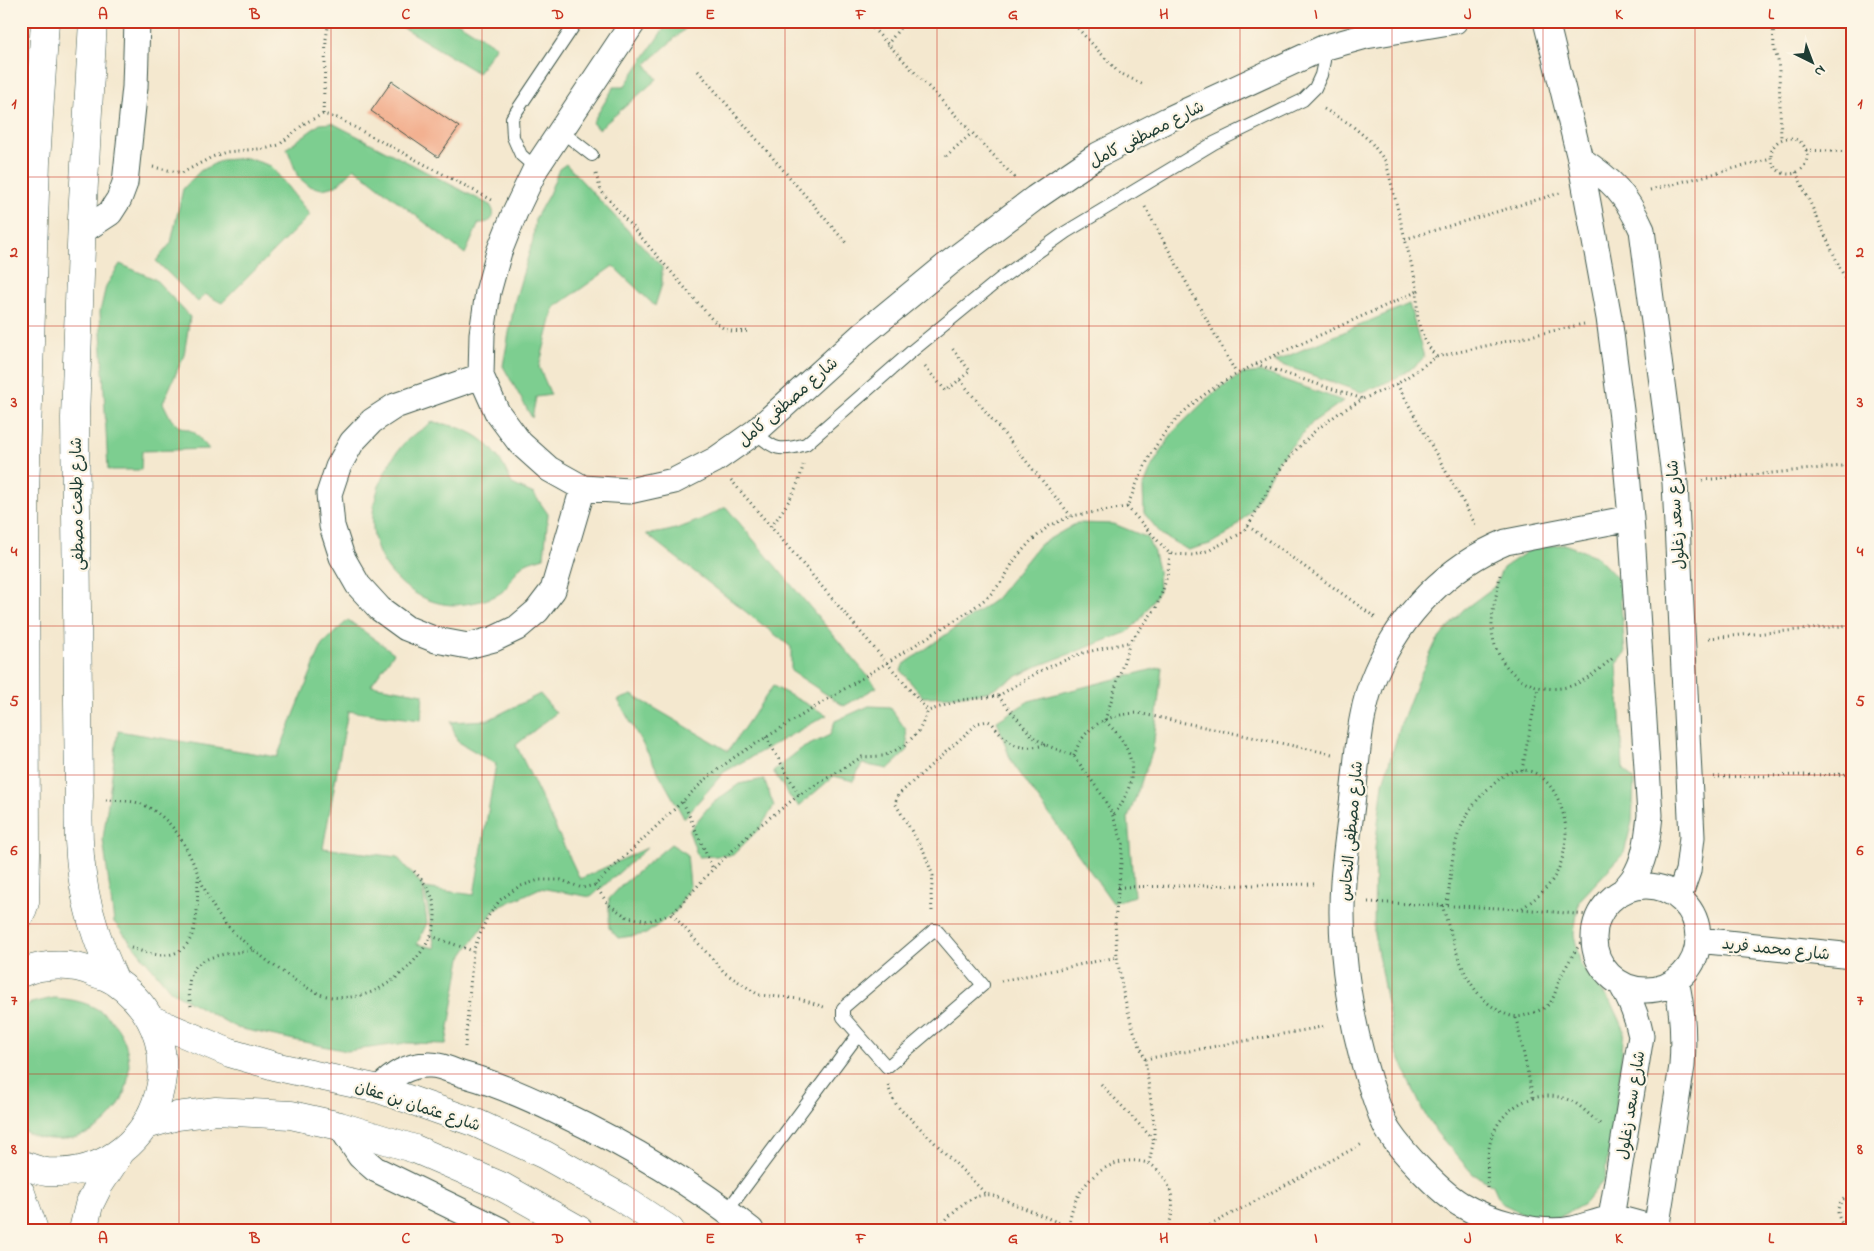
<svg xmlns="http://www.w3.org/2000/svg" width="1874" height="1251" font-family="'Indie Flower','Playpen Sans Arabic',sans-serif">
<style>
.green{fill:#7dce90;stroke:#4e8662}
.building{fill:#f3b191}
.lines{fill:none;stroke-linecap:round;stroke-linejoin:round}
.service-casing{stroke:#3f574b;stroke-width:14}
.minor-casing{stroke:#3f574b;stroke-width:27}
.tertiary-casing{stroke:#3f574b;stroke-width:29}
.path{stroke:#3f574b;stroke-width:3;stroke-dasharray:1 4;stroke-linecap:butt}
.service{stroke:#fff;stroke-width:12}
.minor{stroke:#fff;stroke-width:25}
.tertiary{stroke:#fff;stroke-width:28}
.grid{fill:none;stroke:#c8321e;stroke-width:1;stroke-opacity:0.55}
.labels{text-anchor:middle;stroke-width:4.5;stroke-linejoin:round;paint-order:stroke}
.street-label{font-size:16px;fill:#1f3d34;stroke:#fcf5e5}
.neatline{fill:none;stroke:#c8321e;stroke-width:2}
.grid-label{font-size:16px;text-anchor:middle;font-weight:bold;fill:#c8321e}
</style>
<rect width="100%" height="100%" fill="#fcf5e5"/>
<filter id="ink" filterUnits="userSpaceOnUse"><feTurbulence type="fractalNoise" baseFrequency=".02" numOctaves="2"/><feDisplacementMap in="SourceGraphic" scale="10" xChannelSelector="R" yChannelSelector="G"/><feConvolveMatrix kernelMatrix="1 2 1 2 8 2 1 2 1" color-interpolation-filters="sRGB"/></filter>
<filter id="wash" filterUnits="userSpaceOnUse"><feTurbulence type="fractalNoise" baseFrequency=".0096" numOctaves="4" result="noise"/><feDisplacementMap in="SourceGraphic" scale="20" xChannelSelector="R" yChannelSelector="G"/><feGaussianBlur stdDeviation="1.12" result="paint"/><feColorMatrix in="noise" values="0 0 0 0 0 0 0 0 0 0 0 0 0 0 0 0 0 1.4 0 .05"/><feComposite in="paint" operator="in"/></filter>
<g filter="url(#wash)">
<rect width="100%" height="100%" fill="#f4e8cf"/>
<path class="green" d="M392,21H456L496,46L478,73Z
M669,21H694L646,64L657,79L599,129L592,123L614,87H624Z
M332,123L490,205C498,216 491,224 479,223L465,254L355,168L336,186L322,189L309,186L298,177L287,148L320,124Z
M247,158L271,166L310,215L222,303L205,294L198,302L156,261L171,243L183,189L200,171L222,160Z
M566,164L662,267V284L655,306L613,266L554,308L539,367L551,395L536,397L532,418L503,366L515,300L533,240L535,219L549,194L559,169Z
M120,264L155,279L190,317L184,355L163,403L171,419L178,426L194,432L209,449L142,451L141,470H108L100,312L106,286Z
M1409,304L1424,357C1411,373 1381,386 1361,392L1274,362Z
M1262,372L1343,401L1313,422L1278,461L1251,510L1232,531L1210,544L1188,550L1162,535L1144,513L1143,488L1152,466L1173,432L1210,396L1242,374Z
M432,422C476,428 495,443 512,484L534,494L548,514L544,557C538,559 528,561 523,565C514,571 510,585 502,592C489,601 469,604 455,605C433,605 412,594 397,579C359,542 370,487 400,448C407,438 422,430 432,422Z
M726,507L877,687L844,706L791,671V647L646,534C674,533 701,520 726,507Z
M1077,523L1114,524L1146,537L1153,549L1158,570L1159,590L1140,620L1128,632L1035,667L987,692L953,696L923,697L901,671L903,665L996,599L1039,545Z
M1564,544L1596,556L1619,580L1625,654L1617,664L1623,768L1634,781L1632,822L1624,853L1579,901L1574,934L1581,966L1613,1005L1624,1029L1619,1085L1604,1180L1584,1204L1560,1217H1539L1522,1213L1501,1203L1493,1185L1473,1174L1437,1133L1423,1111L1396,1051L1374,933L1375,848L1383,783L1401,724L1417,682L1436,642L1463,610L1494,587L1503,568L1531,549Z
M348,620L394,653L371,685L423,694L421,720L348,711L323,848L397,857L422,885L427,923L417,944L435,948L424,888L474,895L496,764L457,741L451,722L488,720L540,694L556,713L516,745L580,879L647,848L591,897L540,888L495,909L461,958L446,1044L406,1043L347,1051L237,1028L171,991L114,922L103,839L118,731L277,757L322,645Z
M1162,667L1153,750L1128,818L1134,896L1113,903L1011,761L997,721L1029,701Z
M773,686L827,715L724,772L684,818L618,700L632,695L728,751Z
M869,706L890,707L906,730L908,750L888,769L862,764L853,781L834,776L799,806L790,797L773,771L801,749L830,735L835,721Z
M764,779L774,806L760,828L733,855L698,857L689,831L710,805L739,784Z
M671,844L687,854L690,886L676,911L646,934L618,938L609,928V899L623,884Z
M54,998C69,999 83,1001 97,1009C153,1043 131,1134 65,1139C49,1140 34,1138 21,1129V1009L31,1003Z"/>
<g id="blocks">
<path class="building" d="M392,81L459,127L438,157L371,111Z"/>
</g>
</g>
<g filter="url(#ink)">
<use href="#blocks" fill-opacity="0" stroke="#3f574b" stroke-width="1"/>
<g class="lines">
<defs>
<path id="service" d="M561,131L592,155
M536,168L521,155L513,137L512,118L577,21
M755,432C774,450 780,452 806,444L912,351L1000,279L1066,232L1214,143L1303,100L1315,88L1321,75L1324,61L1323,48
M934,930H936L938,932L983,985L887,1067L843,1017V1008Z
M727,1211L858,1035"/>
<path id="minor" d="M634,21L536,168L515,212L499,252L488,292L482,334L481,376L497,412L520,443L549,469L583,488L629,491L674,481L715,460L755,432L863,334L948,264L1035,198L1098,155L1167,120L1323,48L1366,36L1455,21
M1546,21L1580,159L1609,318L1622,418L1631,518L1650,815C1648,834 1646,855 1637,872C1634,879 1628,885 1623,891
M1580,159C1612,180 1626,194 1642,230L1675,483L1692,837L1688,871L1679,897
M81,232L110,213L119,199L125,183L135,87L137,21
M481,376L395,406L372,421L352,442L338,467L329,494L332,526L342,557L358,585L380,609L406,628L436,640L468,646L494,639L517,628L537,611L553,590L583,488
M1631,518L1506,542C1448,566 1401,614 1376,672C1359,710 1358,754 1353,795C1350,824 1345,853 1343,882C1338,952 1352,1035 1376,1101C1380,1111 1383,1123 1389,1132C1403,1153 1439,1191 1460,1204C1489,1221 1539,1236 1572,1229C1584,1227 1596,1221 1609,1219C1621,1217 1644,1226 1656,1229
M1594 938a52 52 0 1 1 104 0a52 52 0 1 1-104 0Z
M1698,940L1853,956
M379,1089C393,1075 407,1065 428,1065C440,1064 454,1072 465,1075C498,1084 529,1098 560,1113C627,1145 693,1184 751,1230
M340,1126L360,1156L375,1169L500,1230
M1609,1230L1641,1036C1637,1016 1631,1001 1621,984
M1656,1230L1682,1066C1684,1037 1683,1010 1676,981"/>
<path id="tertiary" d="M93,21L82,218L75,418L79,796C76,867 85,916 115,981
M21,914L25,902L26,854L25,492L36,162L45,21
M21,973C43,963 74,963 95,973C102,975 110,978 116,982C206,1045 155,1180 47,1172C38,1171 29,1167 21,1164
M150,1019L230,1053L278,1067L379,1089L476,1123L545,1155L620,1197L670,1230
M146,1125L177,1116L216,1111L291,1115L340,1126L415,1149L501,1186L579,1230
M21,1193L34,1230
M83,1230L89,1205L99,1185L120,1153"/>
</defs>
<use href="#service" class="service-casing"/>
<use href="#minor" class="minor-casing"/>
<use href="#tertiary" class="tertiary-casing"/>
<path class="path" d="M866,21L1017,180
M1071,21L1118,72L1144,85
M1773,21L1774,48L1778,61L1779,70L1781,139
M887,45L905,21
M698,71L847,244
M1324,109L1350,124L1370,141L1386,162L1418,291C1415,319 1419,334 1436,357
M323,114L326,39L329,21
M1771 156a18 18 0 1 1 36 0a18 18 0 1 1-36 0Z
M1806,150L1853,152
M946,156L972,133
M153,167L182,173L212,157L226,152L268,148L279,145L305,123L323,114L337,118L492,200
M1796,172L1853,296
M596,174L601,191L711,318C724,331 731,333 750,331
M1650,190L1771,159
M1145,207L1236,373
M1405,239L1560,193
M1256,364L1363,399
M925,367L946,391L970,371L951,347
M960,380L1071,516
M1397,384L1477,527
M731,480L928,711
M1702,480L1853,465
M1127,507L1170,554L1194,555L1210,550L1240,534L1248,526L1278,472L1296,450L1316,430L1339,413L1363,399L1397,384L1436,357L1584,324
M1248,526L1376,618
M771,527C785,508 799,488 803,465
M1500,575C1498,591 1492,608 1492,624C1491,662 1523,693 1561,688C1581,686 1598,670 1613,658
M1709,638L1853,625
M998,696L1033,737L1046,745L1074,756L1102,795L1113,816L1123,844L1115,922L1117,957L1123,992L1132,1026L1145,1059L1154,1124V1139L1149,1163
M1105,720L1130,642L1156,608L1163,590L1168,572L1170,554
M1105,721C1138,751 1140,781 1113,816
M766,737L799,795
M1074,756C1083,726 1108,714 1138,713L1332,754
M1522,770L1538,688
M1714,777L1853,774
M106,800C117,801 134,800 144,805C191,828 193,877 219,916C233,937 296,985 320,994C338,1001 366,997 382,987C404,975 435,944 435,917C436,898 427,885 414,871
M683,802L713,869
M595,885L608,904L627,917L649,921L672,914L713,869L754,830L799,795L862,757L884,756L904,746L919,731L928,711L961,700L998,696L1038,672L1060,662L1083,653L1130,642
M1118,887L1317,884
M1368,902L1521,909L1599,916
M1442,905C1454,941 1462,990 1498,1010C1506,1015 1514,1018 1523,1016C1532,1013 1544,1010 1550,1003C1556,995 1557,983 1562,974C1573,954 1585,935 1599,916
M1447,905C1451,878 1451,847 1463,823C1469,809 1479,797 1490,787C1496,782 1502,776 1508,773C1545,758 1566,805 1566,834C1566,847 1562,863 1556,874C1548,889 1535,899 1521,909
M932,911L931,894L933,876L924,852L895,803L898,795L978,723L988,721L992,723C1009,745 1017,751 1045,745
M672,914L725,973L759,995L800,999L824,1007
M431,936L473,951
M131,948C141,951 152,955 162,955C202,956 197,904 198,877
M1001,981L1117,957
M191,1006C180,954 214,956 254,950
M1516,1018L1533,1097
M465,1047L473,951L487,918L500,900L518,887L539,880H561L582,888L595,885L708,777L736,756L888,662L971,610L989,596L1003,580L1015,559L1031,541L1049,526L1071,516L1127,507C1138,480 1149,453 1167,430C1204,385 1255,364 1307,341C1344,324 1381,308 1418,291
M1145,1059L1327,1026
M1101,1084L1153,1139
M888,1085C892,1100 898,1109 910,1118L986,1194
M1487,1188C1488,1171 1486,1150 1493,1134C1505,1104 1539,1088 1569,1100C1580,1104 1591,1117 1600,1124
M936,1230C952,1214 968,1192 993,1195L1069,1227
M1069,1230C1069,1190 1106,1151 1148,1163C1153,1165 1159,1171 1162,1175C1175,1192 1175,1211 1167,1230
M1201,1230L1364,1143
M1848,1230C1834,1218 1834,1200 1853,1194"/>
<use href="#service" class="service"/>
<use href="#minor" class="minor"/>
<use href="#tertiary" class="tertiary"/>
</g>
</g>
<path class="grid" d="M179,21V1230M331,21V1230M482,21V1230M634,21V1230M785,21V1230M937,21V1230M1089,21V1230M1240,21V1230M1392,21V1230M1543,21V1230M1695,21V1230M21,177H1853M21,326H1853M21,476H1853M21,626H1853M21,775H1853M21,924H1853M21,1074H1853"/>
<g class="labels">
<g class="street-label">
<text transform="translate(1146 133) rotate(-27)" y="6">شارع مصطفى كامل</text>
<text transform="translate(787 401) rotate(-41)" y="6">شارع مصطفى كامل</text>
<text transform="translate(76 504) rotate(-91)" y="6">شارع طلعت مصطفى</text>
<text transform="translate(1675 515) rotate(-94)" y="6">شارع سعد زغلول</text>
<text transform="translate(1350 831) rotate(-85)" y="6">شارع مصطفى النحاس</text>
<text transform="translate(1776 948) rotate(6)" y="6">شارع محمد فريد</text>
<text transform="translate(418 1105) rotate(18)" y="6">شارع عثمان بن عفان</text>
<text transform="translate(1630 1105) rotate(-81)" y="6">شارع سعد زغلول</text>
</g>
</g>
<rect width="1874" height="1251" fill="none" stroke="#fcf5e5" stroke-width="55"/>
<g transform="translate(1812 62) rotate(138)" stroke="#fcf5e5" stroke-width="4" paint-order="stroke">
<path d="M0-4L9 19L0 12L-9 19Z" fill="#1f3d34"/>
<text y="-8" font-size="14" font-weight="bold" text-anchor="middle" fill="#1f3d34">N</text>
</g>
<rect x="28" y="28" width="1818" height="1196" class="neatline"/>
<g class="grid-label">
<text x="103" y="19">A</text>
<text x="255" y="19">B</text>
<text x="406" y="19">C</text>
<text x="558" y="19">D</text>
<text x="710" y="19">E</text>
<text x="861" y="19">F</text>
<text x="1013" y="19">G</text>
<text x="1164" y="19">H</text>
<text x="1316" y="19">I</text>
<text x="1468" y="19">J</text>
<text x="1619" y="19">K</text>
<text x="1771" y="19">L</text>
<text x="14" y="108">1</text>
<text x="1860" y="108">1</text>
<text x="14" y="257">2</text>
<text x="1860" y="257">2</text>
<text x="14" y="407">3</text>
<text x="1860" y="407">3</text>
<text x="14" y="556">4</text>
<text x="1860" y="556">4</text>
<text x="14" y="706">5</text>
<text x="1860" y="706">5</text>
<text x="14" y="855">6</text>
<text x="1860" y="855">6</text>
<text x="14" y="1005">7</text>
<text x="1860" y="1005">7</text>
<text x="14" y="1154">8</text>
<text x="1860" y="1154">8</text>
<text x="103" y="1243">A</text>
<text x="255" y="1243">B</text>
<text x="406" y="1243">C</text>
<text x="558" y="1243">D</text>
<text x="710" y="1243">E</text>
<text x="861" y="1243">F</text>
<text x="1013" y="1243">G</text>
<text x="1164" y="1243">H</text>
<text x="1316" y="1243">I</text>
<text x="1468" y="1243">J</text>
<text x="1619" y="1243">K</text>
<text x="1771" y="1243">L</text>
</g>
</svg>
